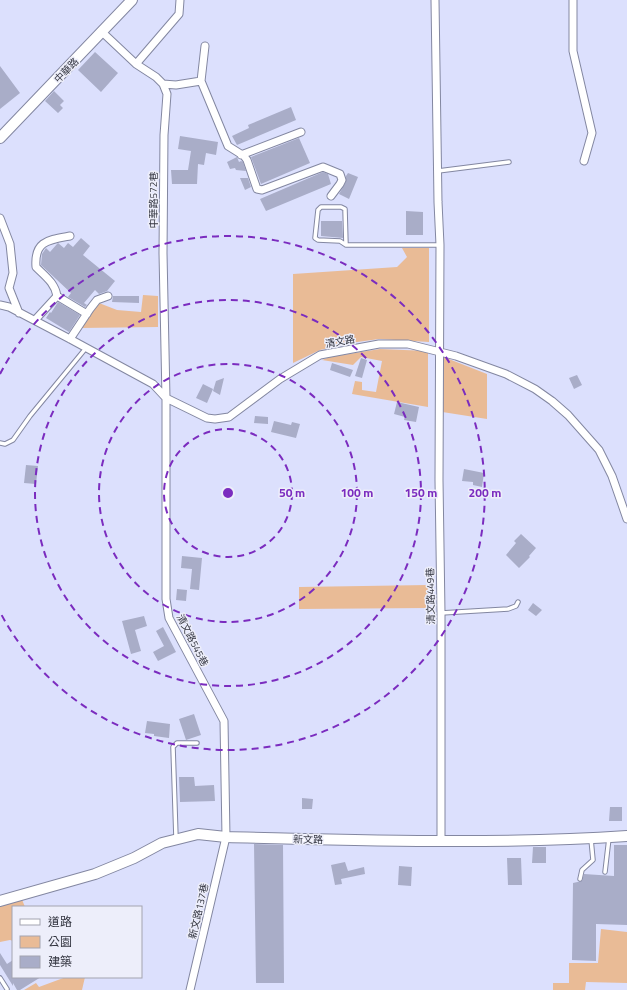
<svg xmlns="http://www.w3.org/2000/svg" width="627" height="990" font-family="'Titillium Web','Noto Sans TC',sans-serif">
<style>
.green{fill:#e9bb96}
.building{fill:#a9adc8}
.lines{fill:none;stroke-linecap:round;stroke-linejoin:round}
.lane-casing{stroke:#8387a1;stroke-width:5.5}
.street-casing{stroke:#8387a1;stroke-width:9}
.secondary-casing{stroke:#8387a1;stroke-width:12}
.lane{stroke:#fff;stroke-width:3.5}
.street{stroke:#fff;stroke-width:7}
.secondary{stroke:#fff;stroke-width:10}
.ring{fill:none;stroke:#7b2cbf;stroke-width:2;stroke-dasharray:7 5}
.labels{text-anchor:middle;stroke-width:3;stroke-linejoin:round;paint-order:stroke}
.street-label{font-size:10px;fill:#343641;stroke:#edeefa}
.centre{fill:#7b2cbf;stroke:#edeefa;stroke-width:2}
.ring-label{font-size:12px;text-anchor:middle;font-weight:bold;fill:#7b2cbf;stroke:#edeefa;stroke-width:3;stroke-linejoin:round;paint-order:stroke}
</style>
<rect width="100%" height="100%" fill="#dce0fd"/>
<path class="green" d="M402,248H429V342L379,339L350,343L320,350L293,363V274L397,267L407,257Z
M143,295L158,296V327L80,328L99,303L117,310L141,312Z
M380,349L428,351V407L352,394L355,381L362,382V390L376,392L382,361L361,357L353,365L322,360L330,357Z
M436,354L487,374V419L436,411Z
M428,585V608L299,609V587Z
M21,897L25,907H13V941L10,940L0,942V903Z
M601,929L627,932V983L586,982L585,990H553V983H569V963H598Z
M66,977H85L82,990H24L36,983L39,987Z"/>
<path class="building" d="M95,52L118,73L101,92L78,70Z
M0,66L20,93L0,109Z
M54,91L64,101L60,105L63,108L58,113L45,101Z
M291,107L296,120L237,145L232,136L249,128L248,125Z
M180,136L218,142L216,155L206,153L204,165L198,164L197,184H172L171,170H188L191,151L178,149Z
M299,138L310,163L261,184L251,157Z
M237,157L239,162L241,161L243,162L246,171L236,170L235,168L230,169L227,162Z
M323,172L328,174L331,184L266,211L260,199Z
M348,173L358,177L349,199L339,194L346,182V176Z
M240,178H248L251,187L245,190Z
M406,211L423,212V235H406Z
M321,221H342L343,238L321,236Z
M81,238L90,246L83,255L115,281L107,291L99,294L95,290L84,303L87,305L85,307L68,297L71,293L41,265L42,254L46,248L50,252L57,244L58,243L64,248L68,243L73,247Z
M113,296H139V303L112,302Z
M58,302L80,315L69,332L46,318L50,312L51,313Z
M361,358L367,360L362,378L355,376Z
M332,363L353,370L350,377L330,370Z
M577,375L582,385L574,389L569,378Z
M224,378L220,395L213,391L216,381Z
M203,384L213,389L207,403L196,398Z
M397,402L419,407L416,422L404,420L405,417L394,414Z
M255,416L268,417V424L254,423Z
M274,421L291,425L292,422L300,424L296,438L271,432Z
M26,465L38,466L36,484L24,483Z
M464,469L484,473L482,487L473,485V482L462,481Z
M521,534L536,548L529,556L530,557L519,568L506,555L516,543L514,541Z
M182,556L202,558L199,590L190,589L192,569L181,568Z
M177,589L187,590L186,601L176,600Z
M533,603L542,610L536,616L528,610Z
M144,616L147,626L135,630L141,651L131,654L122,621Z
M163,627L176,652L158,661L153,652L164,646L156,631Z
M194,714L201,735L186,740L179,719Z
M147,721L170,724L169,738L154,736V734L145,733Z
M179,777H194L195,786L214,785L215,801L180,802Z
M302,798L313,799L312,809H302Z
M610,807H622V821H609Z
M254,844L283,845L284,983H256Z
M614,845H627V925L596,924V961L572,960L573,883L582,881L584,874L614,876Z
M533,847H546V863H532Z
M507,858H521L522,885H508Z
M345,862L348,871L364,867L365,874L341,879L342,884L335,885L331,865Z
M399,866L412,867L411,886L398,885Z
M0,953L7,964L13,960V977H41L20,990H17L13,983V986L0,965Z"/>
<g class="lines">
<defs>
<path id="lane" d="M438,171L509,162
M346,245L345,209L341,207H321L318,210L315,238L318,240L340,241L346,245H440
M0,443L5,444L13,440L30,416L86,348
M441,613L508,609L516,606L518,602
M176,838L173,747L177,743H197
M605,872L609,838
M580,879L582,870L593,860L591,839
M0,978L7,989"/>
<path id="street" d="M435,0L438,202L440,245L439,480L441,613V840
M573,0V51L592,133L584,161
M101,31L136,64L156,77L163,84L167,94L164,135L163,253L166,398V599L169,618L224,721L226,837L190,990
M136,64L179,14L180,0
M201,81L205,46
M163,84L176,85L201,81L228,146L244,156L247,160L257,189L262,190L323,167L340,174L342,180L340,184L331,196
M241,155L301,132
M0,218L10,244L13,273L9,288L19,313
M57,296C55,283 45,276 36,267C34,241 48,240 70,236
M57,296L87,314
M0,305L9,307L70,339L153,384L166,398L207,418L215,419L229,417L280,379L320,355L379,344H408L456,356L506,374L535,389L552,401L568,415L599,450L612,476L627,519
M35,320L57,296
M70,339L90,309L97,300L108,296"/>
<path id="secondary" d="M0,138L132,0
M0,901L95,874L134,858L162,843L198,834L226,837C359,840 494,845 627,836"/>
</defs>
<use href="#lane" class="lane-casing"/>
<use href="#street" class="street-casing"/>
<use href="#secondary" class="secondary-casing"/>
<use href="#lane" class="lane"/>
<use href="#street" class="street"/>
<use href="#secondary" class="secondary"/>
</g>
<g class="ring">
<circle cx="228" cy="493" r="64"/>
<circle cx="228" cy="493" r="129"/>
<circle cx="228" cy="493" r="193"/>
<path d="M0 374A257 257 0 1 1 0 612"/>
</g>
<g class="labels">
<g class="street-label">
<text transform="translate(66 70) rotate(-46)" y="4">中華路</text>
<text transform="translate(153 200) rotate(-90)" y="4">中華路572巷</text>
<text transform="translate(340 341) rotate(-10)" y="4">清文路</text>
<text transform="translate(430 596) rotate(-91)" y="4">清文路449巷</text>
<text transform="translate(193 640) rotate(63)" y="4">清文路545巷</text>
<text transform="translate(308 839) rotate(1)" y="4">新文路</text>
<text transform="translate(198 911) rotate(-77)" y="4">新文路137巷</text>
</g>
</g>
<circle cx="228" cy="493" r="6" class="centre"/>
<g class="ring-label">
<text x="292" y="497">50 m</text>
<text x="357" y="497">100 m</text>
<text x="421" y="497">150 m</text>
<text x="485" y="497">200 m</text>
</g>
<rect x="12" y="906" width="130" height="72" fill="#edeefa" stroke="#a3a4b0"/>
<rect x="20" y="919" width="20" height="6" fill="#ffffff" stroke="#a3a4b0"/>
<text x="48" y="926" font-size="12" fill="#343641">道路</text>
<rect x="20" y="936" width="20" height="12" fill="#e9bb96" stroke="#a3a4b0"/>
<text x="48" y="946" font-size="12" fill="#343641">公園</text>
<rect x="20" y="956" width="20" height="12" fill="#a9adc8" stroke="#a3a4b0"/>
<text x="48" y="966" font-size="12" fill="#343641">建築</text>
</svg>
